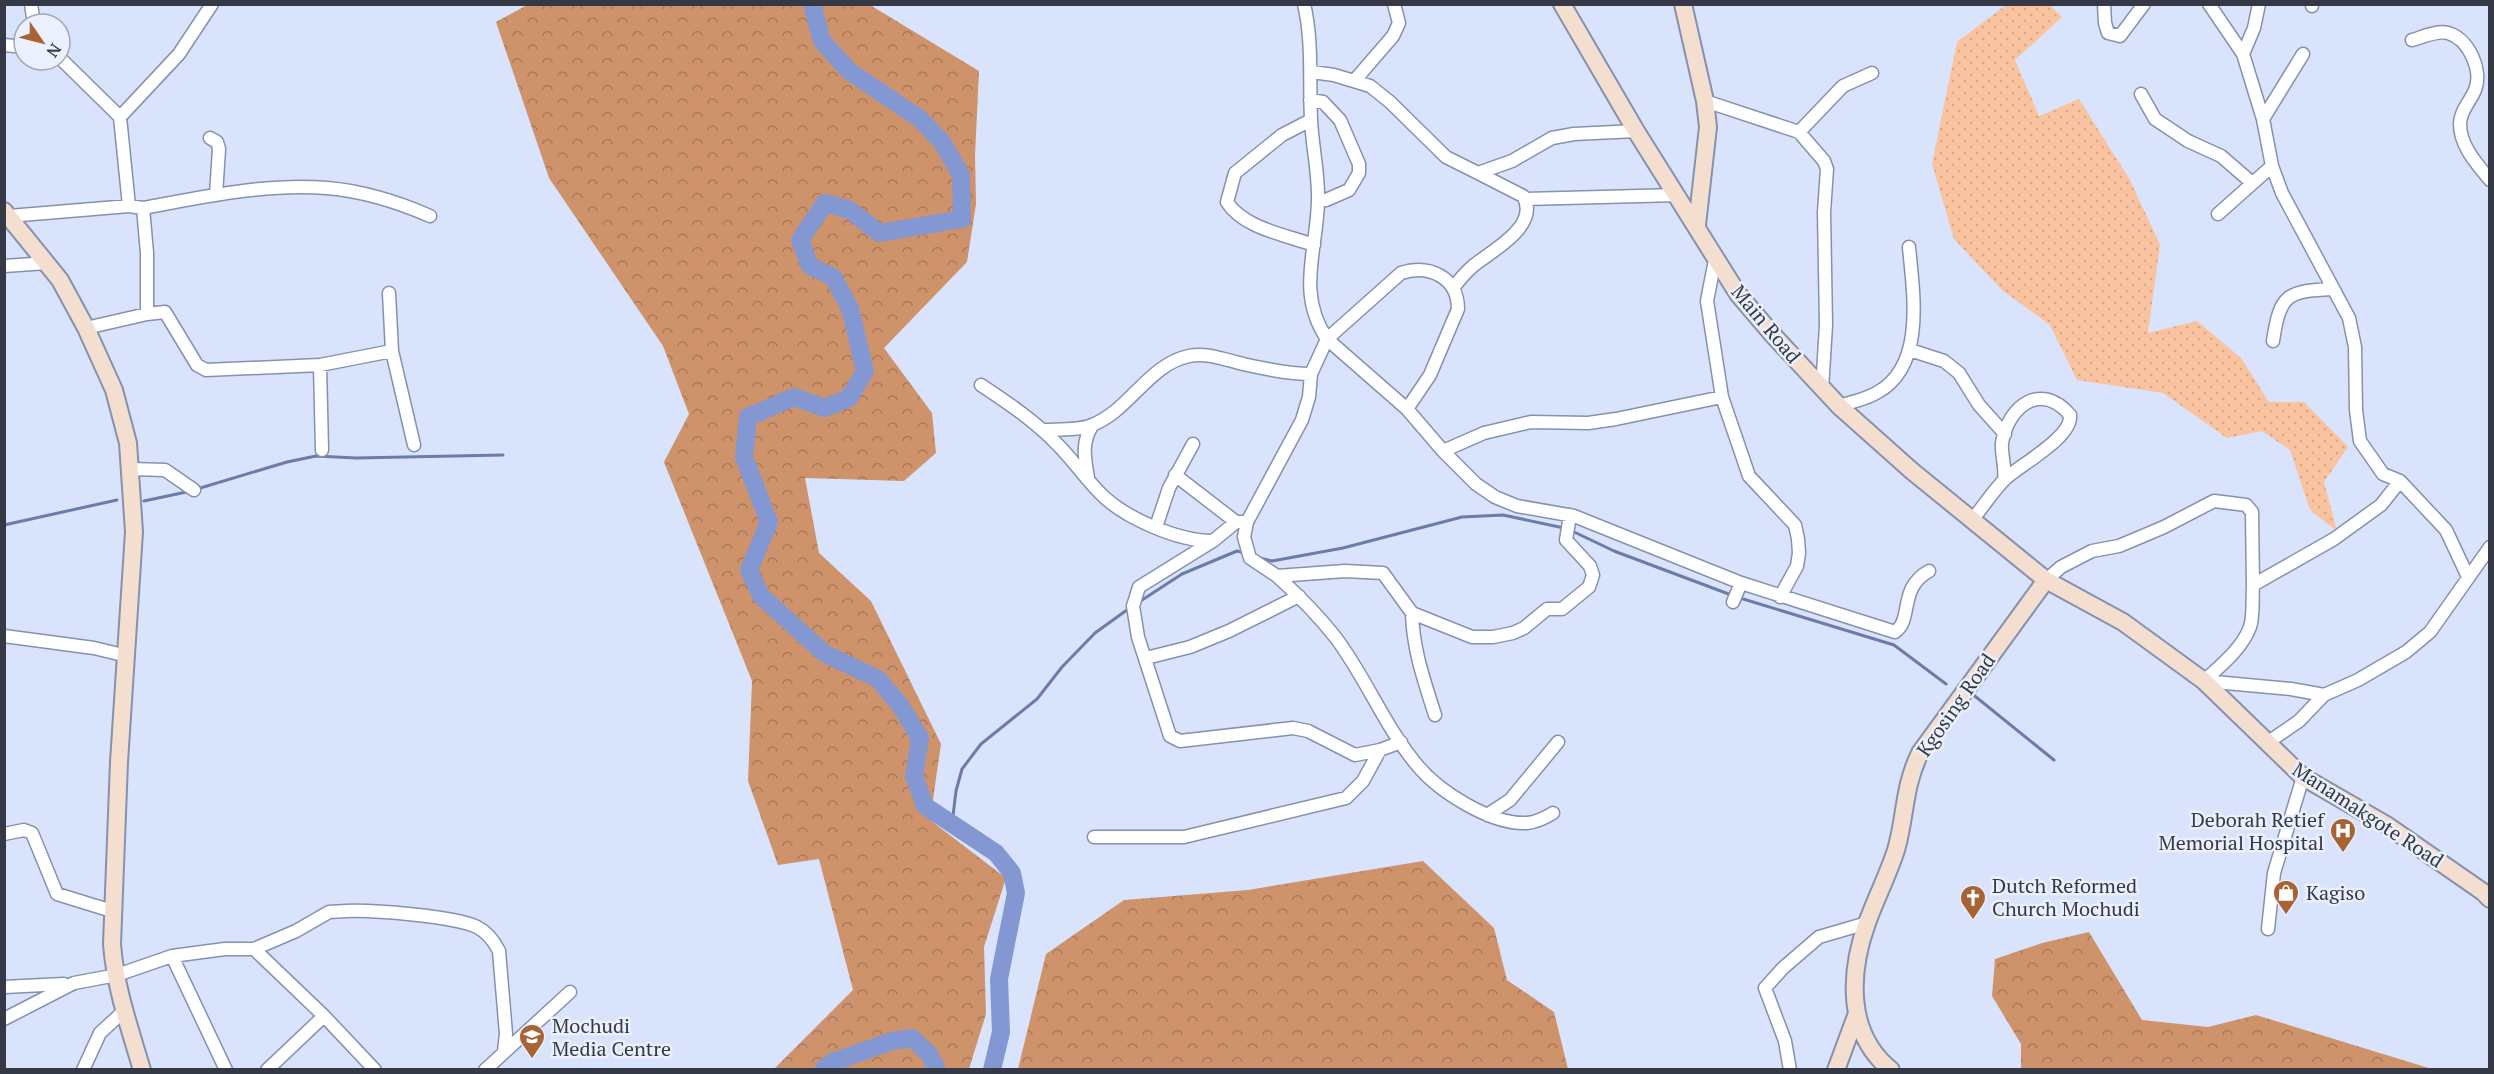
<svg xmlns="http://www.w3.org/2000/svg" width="2494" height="1074" font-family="'PT Serif',serif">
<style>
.grass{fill:url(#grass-dots)}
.forest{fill:url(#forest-crowns)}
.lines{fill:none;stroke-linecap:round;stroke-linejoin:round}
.stream{stroke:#6c7ca8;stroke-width:3}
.river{stroke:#8398d3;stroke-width:18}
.street-casing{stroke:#8691ad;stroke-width:15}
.secondary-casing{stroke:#8691ad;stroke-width:20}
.street{stroke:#fff;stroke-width:12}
.secondary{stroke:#f4decf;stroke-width:16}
.labels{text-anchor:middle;stroke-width:5;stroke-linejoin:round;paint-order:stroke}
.street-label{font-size:20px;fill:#353945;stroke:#ebf0fd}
.poi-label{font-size:20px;fill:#353945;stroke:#ebf0fd;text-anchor:start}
</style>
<defs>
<pattern id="grass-dots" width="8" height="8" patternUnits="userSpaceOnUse" patternTransform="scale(1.5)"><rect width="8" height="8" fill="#fac39f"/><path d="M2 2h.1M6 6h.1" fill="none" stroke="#d7a88a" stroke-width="1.8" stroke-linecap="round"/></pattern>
<pattern id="forest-crowns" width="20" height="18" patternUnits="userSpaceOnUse" patternTransform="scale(1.5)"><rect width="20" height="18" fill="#cf936c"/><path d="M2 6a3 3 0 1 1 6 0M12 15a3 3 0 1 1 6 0" fill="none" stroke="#a9795b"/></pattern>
</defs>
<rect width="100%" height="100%" fill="#d9e3fb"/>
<path class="grass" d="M2006,5H2050L2062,17L2015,60L2039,116L2079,99L2130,180L2160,245L2148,333L2197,321L2241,358L2269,402H2304L2348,447L2324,482L2337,531L2310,510L2290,450L2262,431L2227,438L2163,393L2077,380L2050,325L2002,290L1954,239L1932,164L1957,42Z"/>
<path class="forest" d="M529,4L870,5L979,71L975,156L976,204L967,262L884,348L932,413L936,453L904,481L805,478L819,553L871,601L941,744L930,820L1006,878L984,947L986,1014L969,1069H774L853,990L819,859L778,865L748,781L752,681L664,462L689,414L663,346L549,178L496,22Z
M1423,861L1494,928L1507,980L1554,1012L1568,1069H1018L1046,954L1124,900L1248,890Z
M2089,932L2142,1020L2208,1027L2256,1015L2432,1069H2021V1044L1992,996L1995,959L2042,943Z"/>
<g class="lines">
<path class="stream" d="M197,489L287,462L316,456L356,458L503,455
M144,501L191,491
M4,525L117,500
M1570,530L1614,551L1734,596
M1260,558L1272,561L1343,548L1462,517L1503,515L1564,528
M1740,598L1894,645L1946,684
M1139,602L1182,574L1237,551L1245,553
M1971,693L2054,760
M952,824L956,791L962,769L981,744L1037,699L1062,667L1095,633L1131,607"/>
<path class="river" d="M812,4L822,41L849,71L920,119L942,142L961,175L962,219L879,233L850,210L825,203L800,240L810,266L833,277L850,308L865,371L849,398L825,408L794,397L748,417L744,457L769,522L749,570L761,596L824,653L878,679L900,705L920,738L914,776L925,806L996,853L1012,873L1016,893L999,979L1001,1032L992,1070
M823,1070L830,1063L892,1041L912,1038L929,1054L937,1070"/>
<defs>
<path id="street" d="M31,4L34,24
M1304,4C1313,42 1309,81 1311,119C1312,146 1319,174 1318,201C1317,251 1296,293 1327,339L1407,409L1443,451L1476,484L1495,497L1517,506L1574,516L1741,583L1895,632C1913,620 1898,588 1929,571
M2104,4L2105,23L2108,33L2120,36L2144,4
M2209,4L2243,54
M2259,4L2254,28L2243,54L2263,119L2272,166L2282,193L2349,318L2355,347L2356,410L2360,441L2383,474L2400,481L2446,530L2468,577
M2312,6V4
M2412,40C2423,37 2437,30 2448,33C2469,39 2483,71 2475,90C2470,102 2460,111 2460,124C2460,146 2477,164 2490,180
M4,45L24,47
M60,58L120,117L129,206
M1312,72L1334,75L1370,86L1390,102L1446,157L1478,173L1512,161L1552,138L1574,134L1636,131
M1355,80L1393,36L1399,23L1394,4
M2141,94L2155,119L2188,141L2221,156L2251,182
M1310,100L1323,102L1340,120L1359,164V173L1349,190L1326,200H1318
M1705,101L1799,132L1843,86L1872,73
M120,117L179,54L212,4
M2263,119L2303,54
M1311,120L1282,135L1235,173L1227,202C1243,228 1286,235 1314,245
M1799,132L1824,161L1827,169L1824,212L1826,325L1822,389
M210,138L217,142L219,149L216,195
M1525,199L1678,195
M143,208L147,253V314
M2218,214L2272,166
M9,216L129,206L143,208C203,197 266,183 327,188C362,191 398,202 430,216
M1715,260L1707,301L1722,397L1749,476L1795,525L1798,539L1799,553L1797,566L1780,597
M4,266L47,263
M1454,287C1460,279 1466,272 1473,266C1491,251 1541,226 1523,196L1478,173
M86,328L147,314L165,312L197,365L206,370L320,365L392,351L389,293
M2273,341C2280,294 2287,291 2333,289
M1910,350L1944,361L1959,373L1979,405L2005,434
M392,351L414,445
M320,365L322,450
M981,385C1008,403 1035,421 1058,445C1073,460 1085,478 1100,493C1124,518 1178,541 1212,541
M1839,406C1852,402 1867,399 1878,392C1926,365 1913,292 1909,247
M1407,409L1430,375L1458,309C1458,277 1429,264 1401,273L1327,339L1311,374L1309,397L1302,420L1247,522L1244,537L1250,558L1277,576L1345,571L1383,573L1412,613L1472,637H1493L1513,633L1524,628L1547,609H1562L1589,587L1593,575L1590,566L1566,540L1570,515
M1042,430C1057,429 1078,431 1092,425C1129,411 1149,364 1189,356C1207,352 1226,360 1243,364C1265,369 1288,374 1311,374
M1443,451L1484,433L1531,422L1588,423L1616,419L1722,397
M131,469L165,470L194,490
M1175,475L1236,522
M1088,478C1085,459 1081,443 1092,426
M1972,520C1983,507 1993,491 2005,479C2020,465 2073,437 2070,415C2041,381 2008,406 2002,443C2001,455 2006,468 2004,480
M1247,522H1236L1213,541L1139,587L1133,606L1138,637L1170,736L1180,741L1293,728L1308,731L1355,755L1380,750L1401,742
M1156,527L1169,488L1193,444
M1277,576C1298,595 1318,615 1336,638C1366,678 1385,727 1417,765C1439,792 1492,825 1527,823C1537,822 1545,818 1553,813
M2046,580L2061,567L2092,551L2119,546L2164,527L2214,501L2246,505L2252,512L2253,585
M1733,602L1741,583
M1412,613C1413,650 1424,680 1435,715
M4,636L94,648L127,656
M1146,658L1190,647L1229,631L1299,596
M2204,681L2291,689L2324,695L2358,680L2406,652L2430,632L2490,547
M2204,681C2220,666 2242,649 2250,627C2254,615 2252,598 2253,585L2334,539L2381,505L2400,481
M2267,743L2299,721L2324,695
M1487,815L1510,800L1558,742
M4,834L24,830L32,833L57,894L112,911
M1094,837H1184L1346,798L1363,781L1380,750
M2268,929L2274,873L2303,777
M254,949L296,931L329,912L346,911C373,910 454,916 477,927C487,932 494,941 499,951L506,1034L504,1051
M172,956L226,1070
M4,987L64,984
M4,1019L74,983L117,975L172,956L225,949H254L324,1016L375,1070
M83,1070L100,1033L125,1010
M267,1070L324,1016
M485,1070L570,992
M1790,1070L1785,1041L1765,988L1783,968L1819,937L1867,923"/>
<path id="secondary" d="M1562,4L1636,131L1738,294L1773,335L1839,406L1912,471L2046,580L2123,622L2204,681L2303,777L2388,826L2483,892L2490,899
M1683,4L1705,101L1708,127L1697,225
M4,211L60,280L86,328L114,390L128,443L134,532L119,762L112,944C115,987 130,1029 142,1070
M1836,1070L1856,1016
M1891,1070C1846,1034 1849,973 1867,923C1876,898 1888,875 1896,850C1906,816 1903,788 1920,753L2046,580"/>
</defs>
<use href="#street" class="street-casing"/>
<use href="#secondary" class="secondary-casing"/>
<use href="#street" class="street"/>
<use href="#secondary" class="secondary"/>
</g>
<defs>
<symbol id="hospital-pin" viewBox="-11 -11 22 30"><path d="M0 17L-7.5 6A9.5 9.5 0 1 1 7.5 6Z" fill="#a76333" stroke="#ebf0fd"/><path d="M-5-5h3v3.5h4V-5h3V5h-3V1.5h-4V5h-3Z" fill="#fff"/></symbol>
<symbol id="shop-pin" viewBox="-11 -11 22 30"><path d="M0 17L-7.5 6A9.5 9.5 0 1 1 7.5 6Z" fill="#a76333" stroke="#ebf0fd"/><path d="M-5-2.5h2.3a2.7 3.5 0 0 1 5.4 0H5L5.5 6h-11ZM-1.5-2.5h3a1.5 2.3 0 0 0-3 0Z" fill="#fff"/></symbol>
<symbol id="church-pin" viewBox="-11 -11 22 30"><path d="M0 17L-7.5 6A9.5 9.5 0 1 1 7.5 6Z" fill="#a76333" stroke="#ebf0fd"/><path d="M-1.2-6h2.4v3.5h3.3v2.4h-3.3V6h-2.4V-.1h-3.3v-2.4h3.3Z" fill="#fff"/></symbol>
<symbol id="school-pin" viewBox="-11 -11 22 30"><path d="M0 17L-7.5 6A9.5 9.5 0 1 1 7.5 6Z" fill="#a76333" stroke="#ebf0fd"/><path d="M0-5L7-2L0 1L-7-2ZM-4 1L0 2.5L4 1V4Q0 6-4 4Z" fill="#fff"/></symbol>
</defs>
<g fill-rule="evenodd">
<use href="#hospital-pin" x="2328" y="816" width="30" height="40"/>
<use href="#shop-pin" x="2271" y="878" width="30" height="40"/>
<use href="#church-pin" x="1958" y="883" width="30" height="40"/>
<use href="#school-pin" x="517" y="1022" width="30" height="40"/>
</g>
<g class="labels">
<g class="street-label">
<text transform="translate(1766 324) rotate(50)" y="7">Main Road</text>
<text transform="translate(1956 705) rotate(-55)" y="7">Kgosing Road</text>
<text transform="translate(2368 815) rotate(33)" y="7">Manamakgote Road</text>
</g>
<g class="poi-label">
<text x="2324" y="827" text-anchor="end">Deborah Retief<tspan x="2324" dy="23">Memorial Hospital</tspan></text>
<text x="1992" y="893">Dutch Reformed<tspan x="1992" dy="23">Church Mochudi</tspan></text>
<text x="2306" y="900">Kagiso</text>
<text x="552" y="1033">Mochudi<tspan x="552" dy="23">Media Centre</tspan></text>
</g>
</g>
<rect width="2494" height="1074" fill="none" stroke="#353945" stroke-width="12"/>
<g transform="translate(42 42) rotate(125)"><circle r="28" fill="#ebf0fd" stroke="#a2a7b3" stroke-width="1.5"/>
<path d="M0-4.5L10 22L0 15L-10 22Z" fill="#a76333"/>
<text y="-9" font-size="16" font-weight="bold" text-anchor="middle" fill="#353945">N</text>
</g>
</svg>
